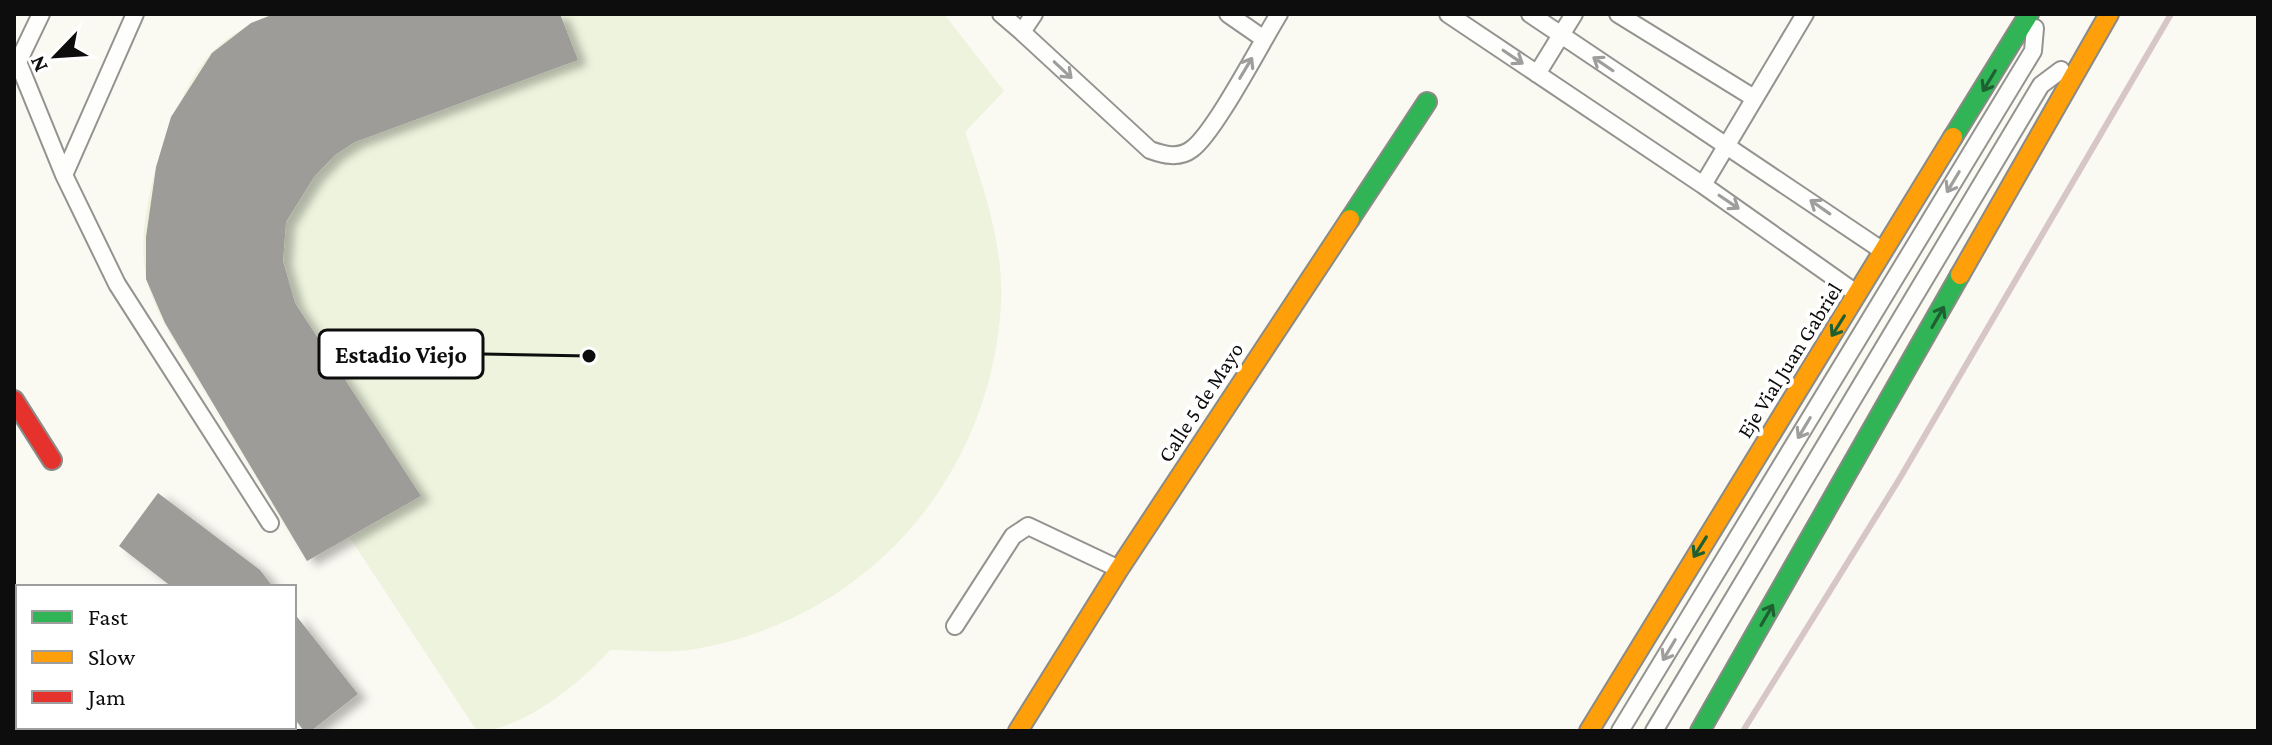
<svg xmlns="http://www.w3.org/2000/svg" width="2272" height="745" font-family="'Crimson Pro',serif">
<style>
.pitch{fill:#edf3dd}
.building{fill:#9d9c98;filter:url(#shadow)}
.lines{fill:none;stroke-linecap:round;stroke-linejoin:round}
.lane-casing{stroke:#949390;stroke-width:20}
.fast-casing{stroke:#8a8a87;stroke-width:22}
.slow-casing{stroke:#8a8a87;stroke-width:22}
.jam-casing{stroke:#8a8a87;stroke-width:22}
.lane{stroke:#fefefd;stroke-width:16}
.fast{stroke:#30b455;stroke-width:18}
.slow{stroke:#ff9f0a;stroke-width:18}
.jam{stroke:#e5322d;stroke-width:18}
.rail{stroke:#d6c6c5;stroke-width:6}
.oneway{stroke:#9e9e9d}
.oneway2{stroke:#1e6031}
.labels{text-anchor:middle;stroke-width:8;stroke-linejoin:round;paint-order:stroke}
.street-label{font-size:22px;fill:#0d0d0d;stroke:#fff}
.leader{fill:none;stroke:#0d0d0d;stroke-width:3}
.callout-dot{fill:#0d0d0d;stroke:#fff;stroke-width:3}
.callout{fill:#fff;stroke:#0d0d0d;stroke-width:3}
.callout-label{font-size:24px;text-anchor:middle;font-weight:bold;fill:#0d0d0d}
</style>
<defs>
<filter id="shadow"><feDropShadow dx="9" dy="5" stdDeviation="4" flood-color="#0004"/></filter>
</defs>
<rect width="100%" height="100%" fill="#faf9f2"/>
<path class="pitch" d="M274,14H944L1004,91L965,132C983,186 1004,245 1001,304C991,477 868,619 695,649C669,654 638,650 610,650C581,683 521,731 477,731L350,538L307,561C271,502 236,442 201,383C182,351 157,317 147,281C131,223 171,95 212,52C229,35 252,23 274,14Z"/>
<path class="building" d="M274,14H560L578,60L355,142L335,155L314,177L286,222L283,261L295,303L421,496L307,561L165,323L146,279V237L156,167L171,117L212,53L251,23Z
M158,493L260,570L273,587H172L119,546Z
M294,613L358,694L311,731H304L294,718Z"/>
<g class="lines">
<defs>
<path id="lane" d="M41,14L18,62L64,175L117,284L270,523
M1001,14L1022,32
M1034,14L1022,32L1150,150C1164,155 1179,159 1192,149C1215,132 1261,43 1279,14
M1228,14L1264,39
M1448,14L1703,185L1856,293
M1530,14L1883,251
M1618,14L1754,98
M1537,74L1574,14
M64,175L135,14
M1703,185L1805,14
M955,626L1013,536L1028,526L1117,568
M14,714L18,709
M249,727L253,731
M1620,731L2033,51L2035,28
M1654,731L2041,85L2061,70"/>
<path id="fast" d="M1953,137L2029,14
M1350,219L1427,102
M1700,731L1960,275"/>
<path id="slow" d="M1960,275L2109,14
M1018,731L1119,569L1350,219
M1589,731L1953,137"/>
<path id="jam" d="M14,400L52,460"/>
</defs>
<use href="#lane" class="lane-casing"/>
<use href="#fast" class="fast-casing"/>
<use href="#slow" class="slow-casing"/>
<use href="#jam" class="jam-casing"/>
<use href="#lane" class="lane"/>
<use href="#fast" class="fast"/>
<use href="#slow" class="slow"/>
<use href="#jam" class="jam"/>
<path class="rail" d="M1743,731L1900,478L2171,14"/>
</g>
<defs><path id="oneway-shaft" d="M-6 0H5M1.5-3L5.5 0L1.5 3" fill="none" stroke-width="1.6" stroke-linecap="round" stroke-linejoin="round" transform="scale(2)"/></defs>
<g class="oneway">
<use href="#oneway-shaft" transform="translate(1513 57) rotate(34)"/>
<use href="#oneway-shaft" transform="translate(1603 64) rotate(-146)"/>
<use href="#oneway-shaft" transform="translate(1246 68) rotate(-59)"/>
<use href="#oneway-shaft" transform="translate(1063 70) rotate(43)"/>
<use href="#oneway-shaft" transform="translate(1953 182) rotate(121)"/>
<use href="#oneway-shaft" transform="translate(1729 202) rotate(34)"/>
<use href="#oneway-shaft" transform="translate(1820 207) rotate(-145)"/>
<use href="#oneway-shaft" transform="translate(1804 428) rotate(121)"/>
<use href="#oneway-shaft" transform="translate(1669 650) rotate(121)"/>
</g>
<g class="oneway2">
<use href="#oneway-shaft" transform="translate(1989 81) rotate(121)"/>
<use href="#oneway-shaft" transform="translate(1938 317) rotate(-60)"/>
<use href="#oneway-shaft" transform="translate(1838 326) rotate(122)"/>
<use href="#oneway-shaft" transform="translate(1700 547) rotate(122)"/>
<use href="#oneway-shaft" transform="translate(1767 615) rotate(-60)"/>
</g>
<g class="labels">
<g class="street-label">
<text transform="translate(1789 360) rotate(-58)" y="8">Eje Vial Juan Gabriel</text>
<text transform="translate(1200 402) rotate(-57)" y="8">Calle 5 de Mayo</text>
</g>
</g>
<path class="leader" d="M589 356L483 354"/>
<circle class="callout-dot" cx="589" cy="356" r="8"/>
<rect class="callout" x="319" y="330" width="164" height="48" rx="8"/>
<g class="callout-label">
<text x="401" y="363">Estadio Viejo</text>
</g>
<rect width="2272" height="745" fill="none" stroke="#0d0d0d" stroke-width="32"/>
<rect x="16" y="585" width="280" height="144" fill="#ffffff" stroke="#9e9e9e" stroke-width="2"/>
<rect x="32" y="611" width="40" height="12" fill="#30b455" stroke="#9e9e9e" stroke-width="2"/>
<text x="88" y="625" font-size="24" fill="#0d0d0d">Fast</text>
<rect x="32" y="651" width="40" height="12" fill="#ff9f0a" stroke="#9e9e9e" stroke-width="2"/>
<text x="88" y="665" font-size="24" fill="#0d0d0d">Slow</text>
<rect x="32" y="691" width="40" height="12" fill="#e5322d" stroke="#9e9e9e" stroke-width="2"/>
<text x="88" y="705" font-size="24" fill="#0d0d0d">Jam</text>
<g transform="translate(56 56) rotate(245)" stroke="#ffffff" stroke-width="6" paint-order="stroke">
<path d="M0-6L14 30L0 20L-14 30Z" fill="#0d0d0d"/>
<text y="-12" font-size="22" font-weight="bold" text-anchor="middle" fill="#0d0d0d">N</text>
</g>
</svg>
